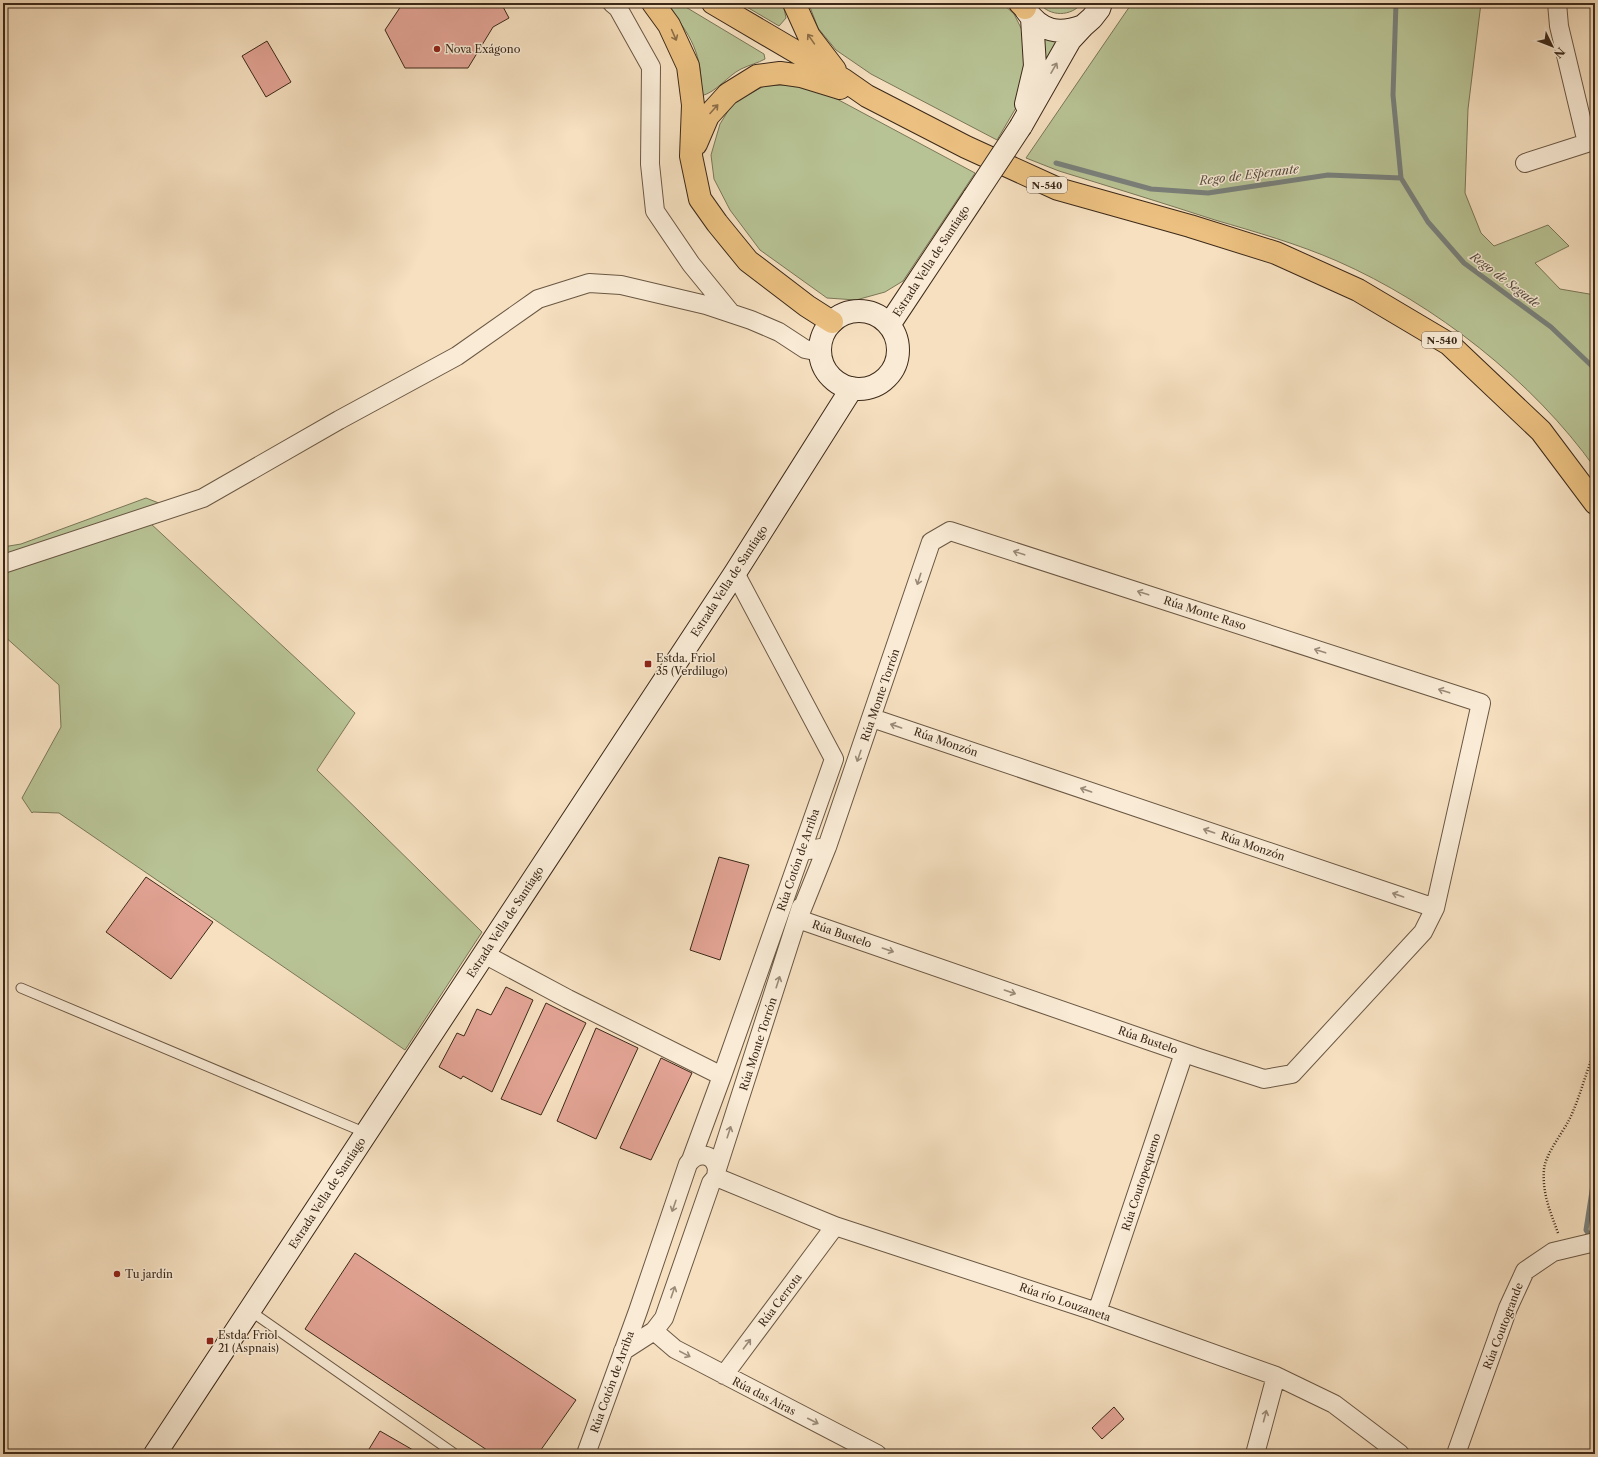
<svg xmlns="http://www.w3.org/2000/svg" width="1598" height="1457" font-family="'Libre Caslon Text',serif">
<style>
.green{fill:#b8c395;stroke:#7a7657}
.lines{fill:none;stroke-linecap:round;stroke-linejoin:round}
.stream{stroke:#79807b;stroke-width:5}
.building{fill:#e2a394;stroke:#3c2919}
.lane-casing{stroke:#6a5743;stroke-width:11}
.street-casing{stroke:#6a5743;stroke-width:20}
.secondary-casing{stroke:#3c2919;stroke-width:24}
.highway-casing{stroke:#3c2919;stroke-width:24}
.path{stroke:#3c2919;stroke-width:2.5;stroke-dasharray:1 2;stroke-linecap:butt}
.lane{stroke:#f9ebd6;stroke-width:9}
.street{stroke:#f9ebd6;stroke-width:18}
.secondary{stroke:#f9ebd6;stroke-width:22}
.highway{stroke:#ebc080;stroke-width:22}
.secondary-bridge-casing{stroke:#3c2919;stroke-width:24;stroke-linecap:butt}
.secondary-bridge{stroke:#f9ebd6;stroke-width:22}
.oneway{stroke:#8b6d47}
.oneway2{stroke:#9a8a78}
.poi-dot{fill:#8f2418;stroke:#f9ebd6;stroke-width:1.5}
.labels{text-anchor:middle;stroke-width:3;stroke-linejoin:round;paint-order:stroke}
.shield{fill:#f9ebd6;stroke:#756352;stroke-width:1}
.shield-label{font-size:10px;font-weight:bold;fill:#3c2919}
.poi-label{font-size:11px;fill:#3c2919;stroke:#f9ebd6;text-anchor:start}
.street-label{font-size:11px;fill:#3c2919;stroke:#f9ebd6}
.water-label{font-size:12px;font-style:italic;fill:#554d42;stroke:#f9ebd6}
</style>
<rect width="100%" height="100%" fill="#f6e0c0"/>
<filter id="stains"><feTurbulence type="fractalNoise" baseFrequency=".005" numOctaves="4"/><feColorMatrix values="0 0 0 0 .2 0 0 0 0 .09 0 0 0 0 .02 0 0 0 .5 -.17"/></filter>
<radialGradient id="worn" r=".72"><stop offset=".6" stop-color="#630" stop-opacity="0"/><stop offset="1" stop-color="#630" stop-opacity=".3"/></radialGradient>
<path class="green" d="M665,3H679L764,54L765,59C758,63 749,65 741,69C727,76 717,92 701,96C703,54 691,35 665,3Z
M740,3H783L786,18L779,26Z
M810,3H1002L1014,14L1024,34L1025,63L1020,101L997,140L871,74L836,50L818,28L810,7Z
M1039,3H1082C1071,17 1050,17 1039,3Z
M1132,3H1481L1468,109L1465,193L1481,233L1494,246L1548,225L1569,246L1535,263L1560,289L1595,295V468C1533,381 1435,304 1337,261C1298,244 1256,232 1215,220C1163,203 1111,187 1059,171L1026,158Z
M1041,33L1059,37L1045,62Z
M802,84L835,98L975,173L903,281L885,292L856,300L827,298L760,250L730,210L714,179L711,155L720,124L733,103L764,86Z
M146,498L169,507L150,523L355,713L317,770L482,932L405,1050L59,813L33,812L32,813L22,798L61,727L59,685L3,635V547L21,544Z"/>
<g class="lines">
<path class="stream" d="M1396,3L1393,95L1401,178L1428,222L1464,263L1551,327L1595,369
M1056,163L1151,189L1208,193L1328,175L1401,178
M1592,1239L1586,1230L1595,1172"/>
</g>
<path class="building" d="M403,3H501L509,18L493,27L468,68H405L385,30Z
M267,41L291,82L266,97L242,56Z
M719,857L749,865L720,960L690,950Z
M146,877L213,922L171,979L106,932Z
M506,987L533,1000L492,1092L463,1076L461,1079L439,1067L457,1033L464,1036L477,1009L491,1015Z
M546,1003L586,1023L541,1115L501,1099Z
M596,1028L638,1048L596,1139L557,1121Z
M661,1058L692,1073L651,1160L620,1148Z
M355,1253L576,1400L538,1454H493L305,1329Z
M1114,1407L1124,1419L1102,1439L1092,1428Z
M380,1431L420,1454H366Z"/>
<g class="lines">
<defs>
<path id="lane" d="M21,988L366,1133
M249,1310L455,1454"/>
<path id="street" d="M612,3L618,8L651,67L650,164L655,211L691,264L731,313
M1525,163L1587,143L1559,26L1557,3
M3,564L203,498L339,420L457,356L538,299L589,283L621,285L706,305L751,320L779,332L805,349L820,352
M872,718L1435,908
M802,851L827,847L931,542L950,531L1481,703L1435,908L1423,932L1292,1074L1264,1079L1199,1058L798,919L827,847
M484,954L568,999L722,1076
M691,1160L722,1076L834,759L735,573
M716,1177L835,1226L1097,1312L1276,1376L1334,1404L1400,1454
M1097,1312L1184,1053
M654,1331L675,1349L877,1454
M623,1351L654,1331L664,1318L711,1183L716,1177L717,1169L801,907
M724,1375L835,1226
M586,1454L638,1311L688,1164C697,1151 714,1153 717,1169
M1255,1454L1276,1376
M1456,1454L1508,1308L1525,1271L1553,1252L1595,1242"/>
<path id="secondary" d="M1026,10C1041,32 1059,35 1083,26
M1026,104L1035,66L1032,18
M1021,126L1070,40L1083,26L1092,18L1099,9L1101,3
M820 350a39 39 0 1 1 78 0a39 39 0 1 1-78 0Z
M889,325L974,197
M155,1454L735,573L852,388"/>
<path id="highway" d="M653,3L669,25L688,66L693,105L691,156L700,199L717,223L748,261L807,306L832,322
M713,3L844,80L867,96L966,147L1058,189L1190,226L1276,253L1358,290L1449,344L1541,431L1595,503
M794,3L809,36L835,70
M1020,3L1025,8
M696,144L708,116L728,94L757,76L780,73L801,76L840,88"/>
</defs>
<use href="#lane" class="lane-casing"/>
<use href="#street" class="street-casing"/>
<use href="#secondary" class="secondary-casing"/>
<use href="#highway" class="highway-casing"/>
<path class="path" d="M1558,1233C1550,1211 1542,1193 1544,1169C1546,1153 1562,1134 1569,1120C1580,1098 1585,1074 1595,1051"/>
<use href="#lane" class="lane"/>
<use href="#street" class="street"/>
<use href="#secondary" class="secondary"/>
<use href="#highway" class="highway"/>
<defs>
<path id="secondary-bridge" d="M974,197L1021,126"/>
</defs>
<use href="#secondary-bridge" class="secondary-bridge-casing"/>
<use href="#secondary-bridge" class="secondary-bridge"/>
</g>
<defs><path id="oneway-shaft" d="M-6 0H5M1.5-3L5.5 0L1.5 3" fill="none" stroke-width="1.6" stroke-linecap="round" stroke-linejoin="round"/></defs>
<g class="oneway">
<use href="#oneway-shaft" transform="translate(674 35) rotate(66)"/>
<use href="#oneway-shaft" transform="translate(811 39) rotate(-125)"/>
<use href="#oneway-shaft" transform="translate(714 109) rotate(-48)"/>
</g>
<g class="oneway2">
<use href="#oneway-shaft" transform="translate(1054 68) rotate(-60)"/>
<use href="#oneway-shaft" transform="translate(1019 553) rotate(-162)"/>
<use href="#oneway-shaft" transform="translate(919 579) rotate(108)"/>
<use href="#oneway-shaft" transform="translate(1143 593) rotate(-162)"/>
<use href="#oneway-shaft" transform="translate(1320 651) rotate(-162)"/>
<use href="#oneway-shaft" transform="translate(1444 691) rotate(-162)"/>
<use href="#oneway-shaft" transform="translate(896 726) rotate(-161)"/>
<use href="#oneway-shaft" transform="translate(859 756) rotate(109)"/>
<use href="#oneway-shaft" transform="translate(1086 790) rotate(-161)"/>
<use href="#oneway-shaft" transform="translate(1209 831) rotate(-161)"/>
<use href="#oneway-shaft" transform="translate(1398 895) rotate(-161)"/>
<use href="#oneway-shaft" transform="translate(888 950) rotate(19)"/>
<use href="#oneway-shaft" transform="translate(778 982) rotate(-72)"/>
<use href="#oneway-shaft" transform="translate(1010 992) rotate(19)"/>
<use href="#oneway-shaft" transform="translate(729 1132) rotate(-72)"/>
<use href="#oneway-shaft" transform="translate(674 1206) rotate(109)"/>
<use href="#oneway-shaft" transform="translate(673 1292) rotate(-71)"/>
<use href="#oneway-shaft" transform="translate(747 1344) rotate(-53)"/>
<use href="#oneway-shaft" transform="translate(685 1354) rotate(28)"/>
<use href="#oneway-shaft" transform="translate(1265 1416) rotate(-75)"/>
<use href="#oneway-shaft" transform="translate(813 1421) rotate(27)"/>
</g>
<g class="poi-dot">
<circle cx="437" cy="49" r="4"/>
<rect x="644" y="660" width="8" height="8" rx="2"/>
<circle cx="117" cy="1274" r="4"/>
<rect x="206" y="1337" width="8" height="8" rx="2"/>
</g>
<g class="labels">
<g class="shield">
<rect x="1027" y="177" width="40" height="16" rx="3"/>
<rect x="1422" y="332" width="40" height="16" rx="3"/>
</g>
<g class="shield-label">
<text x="1047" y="189">N-540</text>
<text x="1442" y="344">N-540</text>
</g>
<g class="poi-label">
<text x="445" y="53">Nova Exágono</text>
<text x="656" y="662">Estda. Friol<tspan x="656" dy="13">35 (Verdilugo)</tspan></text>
<text x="125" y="1278">Tu jardín</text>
<text x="218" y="1339">Estda. Friol<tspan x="218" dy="13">21 (Aspnais)</tspan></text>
</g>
<g class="street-label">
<text transform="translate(931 261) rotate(-57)" y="4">Estrada Vella de Santiago</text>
<text transform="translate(729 581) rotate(-57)" y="4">Estrada Vella de Santiago</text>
<text transform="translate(1205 613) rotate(18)" y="4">Rúa Monte Raso</text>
<text transform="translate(880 695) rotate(-71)" y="4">Rúa Monte Torrón</text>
<text transform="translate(946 742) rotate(19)" y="4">Rúa Monzón</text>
<text transform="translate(1253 846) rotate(19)" y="4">Rúa Monzón</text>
<text transform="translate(798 860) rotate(-71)" y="4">Rúa Cotón de Arriba</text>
<text transform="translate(505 922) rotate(-57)" y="4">Estrada Vella de Santiago</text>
<text transform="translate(842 934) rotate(19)" y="4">Rúa Bustelo</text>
<text transform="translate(1148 1040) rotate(19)" y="4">Rúa Bustelo</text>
<text transform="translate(758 1044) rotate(-72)" y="4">Rúa Monte Torrón</text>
<text transform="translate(1141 1182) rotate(-72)" y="4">Rúa Coutopequeno</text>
<text transform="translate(327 1193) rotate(-57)" y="4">Estrada Vella de Santiago</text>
<text transform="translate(780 1300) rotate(-53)" y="4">Rúa Cerrota</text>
<text transform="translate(1065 1302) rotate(19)" y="4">Rúa río Louzaneta</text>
<text transform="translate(1503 1326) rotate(-69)" y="4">Rúa Coutogrande</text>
<text transform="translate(612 1382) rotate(-70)" y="4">Rúa Cotón de Arriba</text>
<text transform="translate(764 1396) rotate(27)" y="4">Rúa das Airas</text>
</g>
<g class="water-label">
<text transform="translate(1249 175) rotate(-7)" y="4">Rego de Esperante</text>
<text transform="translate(1505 280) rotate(37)" y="4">Rego de Segade</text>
</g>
</g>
<rect width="1598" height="1457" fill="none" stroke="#f6e0c0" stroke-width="16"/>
<rect x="4" y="4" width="1590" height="1449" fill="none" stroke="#3c2919" stroke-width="2"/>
<rect x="8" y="8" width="1582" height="1441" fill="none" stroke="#3c2919"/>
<g transform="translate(1552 46) rotate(133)" stroke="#f9ebd6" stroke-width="3" paint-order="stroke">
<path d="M0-3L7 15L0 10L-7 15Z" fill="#3c2919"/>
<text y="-6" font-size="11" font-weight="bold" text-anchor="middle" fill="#3c2919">N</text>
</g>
<rect width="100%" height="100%" filter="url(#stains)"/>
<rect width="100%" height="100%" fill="url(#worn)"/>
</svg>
